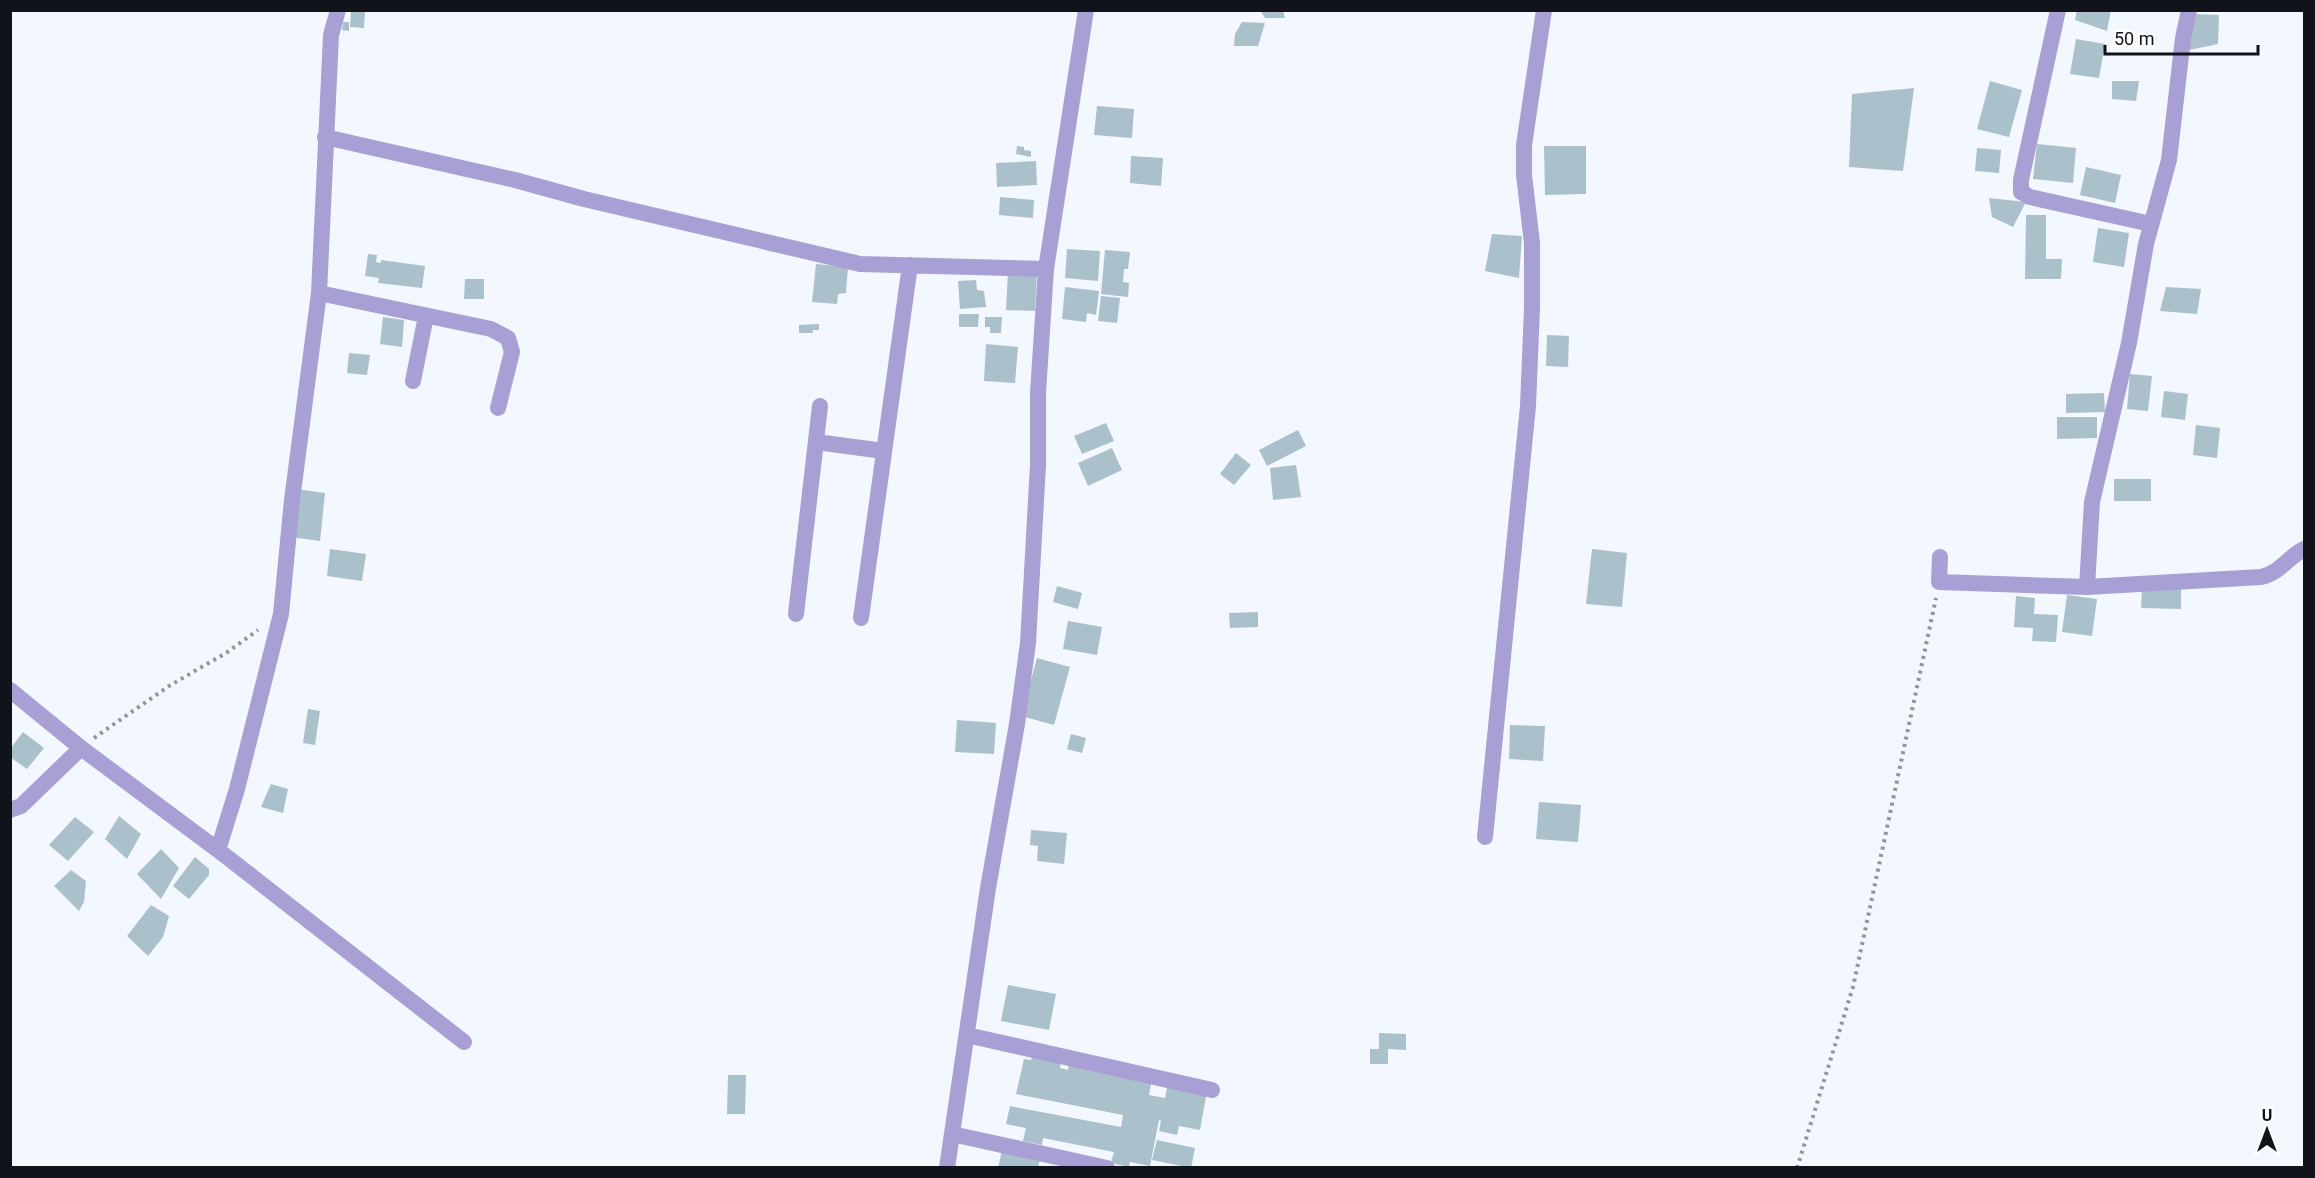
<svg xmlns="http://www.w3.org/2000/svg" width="2315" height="1178" font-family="Roboto,sans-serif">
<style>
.building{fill:#aac0ca}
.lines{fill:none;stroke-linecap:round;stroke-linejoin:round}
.path{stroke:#90949c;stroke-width:4;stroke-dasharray:3 4.5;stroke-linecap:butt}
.street{stroke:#a8a0d5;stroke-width:16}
</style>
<rect width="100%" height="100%" fill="#f3f7ff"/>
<path class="building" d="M1260,10H1283L1285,18H1265Z
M2077,10H2111L2107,31L2075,20Z
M351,11H365L364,28L350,27Z
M2194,14L2219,15L2218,44L2189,50Z
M343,22H349V31L342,30Z
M1242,22L1265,23L1258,46H1234L1235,34Z
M2076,39L2105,44L2099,78L2070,74Z
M1990,81L2022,90L2009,137L1977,129Z
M2112,81H2139L2136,101L2112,99Z
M1914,88L1903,171L1849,167L1852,94Z
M1097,106L1134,109L1132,138L1094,135Z
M2037,144L2076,148L2073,183L2033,179Z
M1017,146L1024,147V150L1031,151V157L1016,154Z
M1544,146H1586V194L1545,195Z
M1977,148L2001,150L1999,173L1975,171Z
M1131,156L1163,158L1161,186L1130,183Z
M1036,161L1037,185L997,187L996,163Z
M2086,167L2121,175L2115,203L2080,195Z
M1000,197L1034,200L1033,218L999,215Z
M1989,198L2026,202L2013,227L1992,217Z
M2026,215H2046V259H2062L2061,279H2025Z
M2098,228L2129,233L2124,267L2093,262Z
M1492,234L1522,236L1519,278L1485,271Z
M1067,249L1100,251L1098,281L1065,278Z
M1105,250L1130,252L1128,269H1124L1123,282L1129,283L1128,297L1101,294Z
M368,254L377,255L376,262L381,263V260L425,266L422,288L378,283L379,278L365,276Z
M816,264L848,267L846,293L838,294L837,304L812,302Z
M1008,272L1037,273L1035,311L1006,310Z
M465,279H484V299H464Z
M976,280L977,290L984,291L986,307L960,309L958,281Z
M1065,287L1099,291L1096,315L1087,313L1086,322L1062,319Z
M2166,287L2201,289L2197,314L2160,311Z
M1101,296L1120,298L1117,323L1098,321Z
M959,314H979L978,327H959Z
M383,317L404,320L402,347L380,344Z
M985,317H1002L1001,333H990V327H985Z
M819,324V330H813V333H799V325Z
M1547,335L1569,336L1568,367L1546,366Z
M986,344L1018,347L1015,383L984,381Z
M349,353L370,355L367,375L347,373Z
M2130,374L2152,376L2148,411L2127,409Z
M2164,391L2188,394L2185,420L2161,417Z
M2104,393L2105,412L2066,413V394Z
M2057,417H2097V438L2057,439Z
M1106,423L1114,441L1082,454L1074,436Z
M2196,425L2220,428L2217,458L2193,455Z
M1298,430L1306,446L1267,466L1259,450Z
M1112,448L1122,470L1088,486L1078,463Z
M1236,453L1251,465L1234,485L1220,474Z
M1296,465L1301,497L1273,500L1270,468Z
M2114,479H2151V501H2114Z
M296,489L325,493L320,541L290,537Z
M330,549L366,554L362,581L327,576Z
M1592,549L1627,553L1622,607L1586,604Z
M1057,586L1082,593L1078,609L1053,602Z
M2142,588H2181V609L2141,608Z
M2067,595L2097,599L2092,636L2062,632Z
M2016,596L2035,598L2034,614L2058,615L2056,642L2032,641L2033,628L2014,627Z
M1258,612V627L1230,628L1229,613Z
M1068,621L1102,627L1097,655L1063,649Z
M1037,658L1070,667L1054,725L1021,716Z
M308,709L320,711L315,745L303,743Z
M957,720L996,723L994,754L955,752Z
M1510,725L1545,726L1543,761L1509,759Z
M23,732L44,748L27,769L10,757V749Z
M1071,734L1086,738L1082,753L1067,749Z
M271,784L288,789L283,813L261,807Z
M1539,802L1581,805L1578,842L1536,839Z
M119,816L141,834L127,859L105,839Z
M75,817L94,832L68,861L49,845Z
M1031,830L1067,833L1064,864L1037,861L1038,846L1030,845Z
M161,849L179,868L161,899L137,874Z
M195,857L209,869V875L189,899L173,886Z
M71,870L86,881L84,902L79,911L54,886Z
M151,905L169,916L163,937L148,956L127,936Z
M1008,985L1056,994L1049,1030L1001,1021Z
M1379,1033L1406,1034V1050L1388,1049V1064H1370V1049H1379Z
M1033,1052L1062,1058L1060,1068L1068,1070L1069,1062L1152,1079L1149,1095L1165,1098L1168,1083L1207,1091L1200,1130L1179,1126L1177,1135L1159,1131L1161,1121L1159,1120L1150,1166L1130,1162L1129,1167L1111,1163L1114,1152L1043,1138L1042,1145L1023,1141L1026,1128L1006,1124L1010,1106L1121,1127L1123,1115L1016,1094L1024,1059L1031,1060Z
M728,1075H746L745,1114H727Z
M1157,1140L1195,1148L1191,1168L1152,1160Z
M1002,1150L1040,1159L1038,1168H998Z"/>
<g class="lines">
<path class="path" d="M94,738L169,686L226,653L258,630
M1797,1168L1853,987L1936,598"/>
<path class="street" d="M2058,10L2021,180V192L2030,197L2151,224
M325,137L515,180L584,199L860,264L1046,269
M319,293L491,329L508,338L512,352L498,408
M413,381L426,316
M816,442L884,451
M1940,557L1939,582L2087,587L2261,577C2280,573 2288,557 2304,549
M2087,587L2092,502L2129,343L2146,244L2169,160L2183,38L2189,10
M796,614L820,406
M861,618L910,265
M10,690L81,748L218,850L237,789L281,614L292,500L319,293L331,35L338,10
M10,810L21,806L81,748
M1485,837L1528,406L1532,308V243L1524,175V145L1544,10
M218,850L464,1042
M967,1035L1212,1090
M952,1134L1107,1168
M947,1168L988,888L1017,724L1028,643L1038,465V393L1046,269L1086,10"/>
</g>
<rect width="2315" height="1178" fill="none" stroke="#10141a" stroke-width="24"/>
<g transform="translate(2267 1130)" stroke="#ffffff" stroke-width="4.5" paint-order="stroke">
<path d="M0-4.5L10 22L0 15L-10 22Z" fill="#10141a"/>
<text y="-9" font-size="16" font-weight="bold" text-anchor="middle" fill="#10141a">U</text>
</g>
<path d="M2105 45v9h153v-9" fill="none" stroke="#10141a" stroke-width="3"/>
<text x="2114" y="45" font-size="18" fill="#10141a" stroke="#ffffff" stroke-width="4.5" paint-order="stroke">50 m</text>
</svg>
